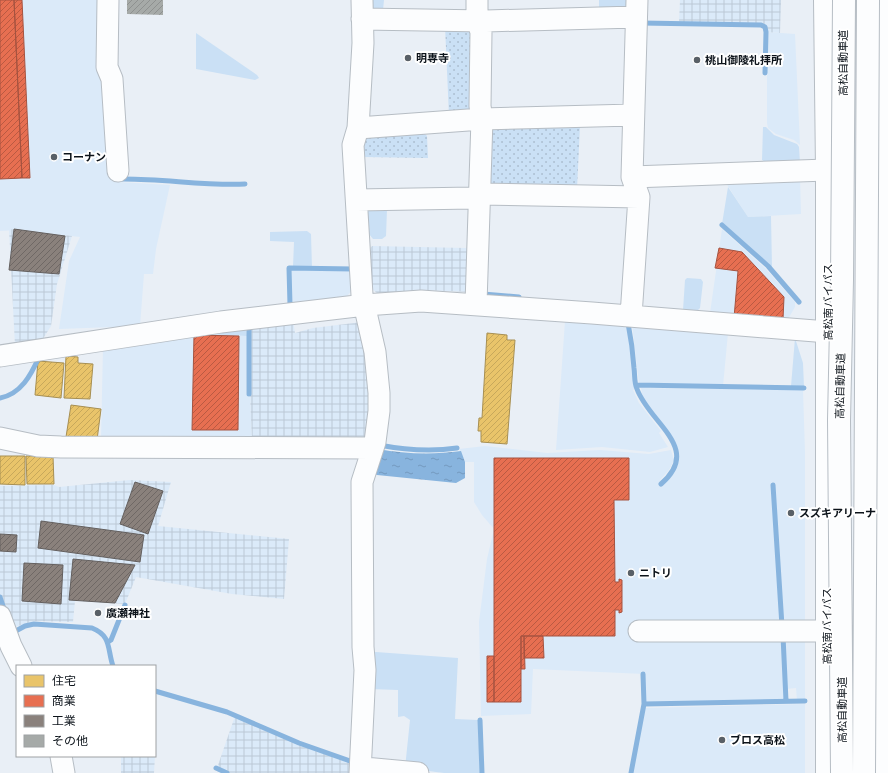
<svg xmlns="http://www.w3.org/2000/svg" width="888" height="773" font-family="Signika,'Noto Sans JP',sans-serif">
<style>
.built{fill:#dbeaf9;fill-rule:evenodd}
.industrial{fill:url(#industrial-grid)}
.grass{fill:#cae0f5}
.park{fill:url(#park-dots)}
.water{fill:url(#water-ripples)}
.homes{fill:url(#homes-hatch);stroke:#a78f52}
.shops{fill:url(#shops-hatch);stroke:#a55340}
.industry{fill:url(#industry-hatch);stroke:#64605f}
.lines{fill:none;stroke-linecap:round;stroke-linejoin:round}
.stream{stroke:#88b4de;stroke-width:5}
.building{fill:url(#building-hatch)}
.minor-casing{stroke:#b6bdc4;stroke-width:23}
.highway-casing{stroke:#b6bdc4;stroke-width:24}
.minor{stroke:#fcfdfe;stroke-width:21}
.highway{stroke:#fcfdfe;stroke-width:22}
.highway-bridge-casing{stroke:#b6bdc4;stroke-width:24;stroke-linecap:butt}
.highway-bridge{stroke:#fcfdfe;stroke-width:22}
.poi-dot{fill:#596067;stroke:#fff;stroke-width:1.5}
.labels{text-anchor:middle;stroke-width:4;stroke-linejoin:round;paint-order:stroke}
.poi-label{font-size:11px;font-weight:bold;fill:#0c131a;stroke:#fff;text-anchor:start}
.street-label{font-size:11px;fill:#0c131a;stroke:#fff}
</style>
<defs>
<pattern id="industrial-grid" width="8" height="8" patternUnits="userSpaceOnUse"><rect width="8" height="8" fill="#dbeaf9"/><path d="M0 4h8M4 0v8" fill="none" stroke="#bbc8d5"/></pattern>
<pattern id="park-dots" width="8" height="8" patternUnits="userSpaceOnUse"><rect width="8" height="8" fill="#cae0f5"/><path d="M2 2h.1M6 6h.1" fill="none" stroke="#acbfd1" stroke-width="1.8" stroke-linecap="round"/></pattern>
<pattern id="water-ripples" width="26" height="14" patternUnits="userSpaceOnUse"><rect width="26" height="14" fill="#88b4de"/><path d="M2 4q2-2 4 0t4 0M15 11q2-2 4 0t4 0" fill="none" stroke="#749abe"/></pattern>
<pattern id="homes-hatch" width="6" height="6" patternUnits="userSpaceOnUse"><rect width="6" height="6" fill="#e9c46a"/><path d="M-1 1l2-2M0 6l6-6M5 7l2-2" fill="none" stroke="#c7a85b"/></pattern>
<pattern id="shops-hatch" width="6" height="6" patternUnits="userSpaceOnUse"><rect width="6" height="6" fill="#e76f51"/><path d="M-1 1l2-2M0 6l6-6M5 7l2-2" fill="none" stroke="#ba5a42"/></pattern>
<pattern id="industry-hatch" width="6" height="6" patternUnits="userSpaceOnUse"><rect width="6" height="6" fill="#8a817c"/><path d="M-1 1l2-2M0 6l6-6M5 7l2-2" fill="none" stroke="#6f6865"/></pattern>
<pattern id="building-hatch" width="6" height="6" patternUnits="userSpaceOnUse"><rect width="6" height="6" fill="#a6aaa8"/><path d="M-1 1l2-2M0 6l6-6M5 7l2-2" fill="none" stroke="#8e9190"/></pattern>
</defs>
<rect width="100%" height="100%" fill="#e9eff6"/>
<path class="built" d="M0,0H102L110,176L118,182L170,185L156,249L153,274H144L140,326L59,329L69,261L80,237L18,230L0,231Z
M767,32L795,34L800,145L794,140L776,134L768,128L767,123Z
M800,177L801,214L748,217L724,180Z
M722,229L765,268L795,302V307L788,319L710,313Z
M289,269L353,270L354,288L347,296L291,303Z
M565,321L626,324L629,338L635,389L633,390L639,403L661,431L659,433L668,447L650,452L602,447L556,450Z
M632,324L728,333L723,386L639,384Z
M204,334L247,336L246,394L250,395L252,440L101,439L103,348Z
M641,388L803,390L805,452V699L797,700L796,688L786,689L785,647H782L785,700L645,702L644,674L533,669L531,714L481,716L479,622L487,559L494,529L482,515L474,502V462H465L459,449L485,446L547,453L600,450L649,454L671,450L674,460L669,470L660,480L663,484L674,473L679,460L678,453L674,440L643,399ZM771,485H774L781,588H779Z
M805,704V773H632L645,708Z"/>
<path class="industrial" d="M680,0H781L780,33L767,32L765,27L759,23L679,22Z
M9,229L72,236L57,284L51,326L41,342L15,346Z
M372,246L466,248L472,252L470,292L424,290L377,293L371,288L369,250Z
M293,320L295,333L313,328L362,322L364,324L371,440H252L250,395V325Z
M130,480L171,482L158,526L289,539L284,599L232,594L136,577L125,604L75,601L73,622L34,621L12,628L0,594V486L54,485L59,487Z
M235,716L299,744L358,764V773H228L217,768Z
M121,756H155L154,773H121Z"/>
<path class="grass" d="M369,0H384L383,10L372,12Z
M599,0H632V7L599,9Z
M196,33L257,75L259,78L255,80L196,69Z
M763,127H766L774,135L797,144L799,147L800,163L768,164L762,160Z
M728,187L748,217L771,216L772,268L722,224Z
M367,209H387L386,236L382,239H373L369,234Z
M307,231L311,234L312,268L293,267L294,242L270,241V232Z
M687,278L701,279L703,282L700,308L696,312L683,310L685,280Z
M246,326L247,336L204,334Z
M795,338L803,363L804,387L791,386Z
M376,652L458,658L455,719L478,720L480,773H444L405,768L410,720L404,716L398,717V690L369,689L367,653Z"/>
<path class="park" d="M445,26L471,30L469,111L449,116Z
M580,126L577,189L492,188L488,183L489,132L492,128Z
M421,130L427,136L428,158L363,157L365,133Z"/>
<path class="water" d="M378,449C405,454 433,455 461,451L465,462V478L456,483L377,475L367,471Z"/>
<path class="homes" d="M487,333L507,335V340H515L507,444L481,442V431H478L479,418H482Z
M66,356L78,357V363L93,364L90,399L64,398Z
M38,361L64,363L61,398L35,395Z
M71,405L101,409L97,440L66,437Z
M0,456H25V485L0,484Z
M26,456H53L54,484H27Z"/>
<path class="shops" d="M0,0H14L22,178L0,179Z
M14,0H22L30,178H22Z
M719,248L742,252L784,297L783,319L734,318L738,271L715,268Z
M194,335L239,336L238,430H192Z
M494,458H629V500H614L615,582H619V579L622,580V612L619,613V610H615V636H521V702H494Z
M521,636H524L525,669H521Z
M524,636H543L544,658H524Z
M487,656H494V702H487Z"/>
<path class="industry" d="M14,229L65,236L59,274L9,270Z
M135,482L163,491L148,534L120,524Z
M41,521L144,535L140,562L38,548Z
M0,534L17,535L16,552L0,551Z
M73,559L135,565L115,603L69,600Z
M24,563L63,565L61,604L22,601Z"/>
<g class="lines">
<path class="stream" d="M641,23L761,25L765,27L766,32L765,73
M118,179C161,178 203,186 245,184
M722,225L768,266L799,302
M483,294L519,297
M290,305L289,268L353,269
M628,323C631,338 633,353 634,368C635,375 634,383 637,389C649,423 703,448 661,484
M636,385L804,388
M249,394V323
M0,398C21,394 31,375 39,357
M379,445C405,450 431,452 457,448
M773,485L782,626
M0,597L5,612
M12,633L25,626L34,624L92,628C112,636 107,649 113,666
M783,636L786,701
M108,642L111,640L125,605
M155,691L227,712L299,743L356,763
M644,704L805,701
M480,720L482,773
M216,768L227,773
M631,773L644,704L643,674"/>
</g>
<path class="building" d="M127,0H163V15L127,14Z"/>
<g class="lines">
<defs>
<path id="minor" d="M108,0L107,67L112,79L118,171
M362,19L486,21L636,17
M358,128L482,119L633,115
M632,177L827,170
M357,200L472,198L480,194L639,197
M476,304L482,119L480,106L481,32L477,20V0
M631,316L639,197L632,177L637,0
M0,356L221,322L365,305L421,301L592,313L828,332
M0,438L38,446L61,447L373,448
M0,616L11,646L21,666
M639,631H827
M61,756L64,773
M362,765L364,768L418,773
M360,773L365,670L363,647L362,482L375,442L379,411V393L375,352L362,295L353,145L358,128L363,43L362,0"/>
<path id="highway" d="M825,0L827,170V773
M879,773C879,515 888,258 886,0"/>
</defs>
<use href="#minor" class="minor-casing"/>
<use href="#highway" class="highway-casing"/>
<use href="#minor" class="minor"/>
<use href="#highway" class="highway"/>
<defs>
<path id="highway-bridge" d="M842,773L839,420L842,280L844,0
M864,773L868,0"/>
</defs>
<use href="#highway-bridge" class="highway-bridge-casing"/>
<use href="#highway-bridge" class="highway-bridge"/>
</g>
<g class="poi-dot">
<circle cx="408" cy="58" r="4"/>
<circle cx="697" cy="60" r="4"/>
<circle cx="54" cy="157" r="4"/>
<circle cx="791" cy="513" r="4"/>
<circle cx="631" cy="573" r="4"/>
<circle cx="98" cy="613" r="4"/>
<circle cx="722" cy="740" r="4"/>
</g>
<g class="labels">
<g class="poi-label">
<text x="416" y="62">明専寺</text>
<text x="705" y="64">桃山御陵礼拝所</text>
<text x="62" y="161">コーナン</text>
<text x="799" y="517">スズキアリーナ</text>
<text x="639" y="577">ニトリ</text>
<text x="106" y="617">廣瀬神社</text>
<text x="730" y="744">ブロス高松</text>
</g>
<g class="street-label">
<text transform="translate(843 63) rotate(-90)" y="4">高松自動車道</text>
<text transform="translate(828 302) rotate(-90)" y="4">高松南バイパス</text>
<text transform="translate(840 386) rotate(-89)" y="4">高松自動車道</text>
<text transform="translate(827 626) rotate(-90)" y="4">高松南バイパス</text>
<text transform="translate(842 710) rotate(-90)" y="4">高松自動車道</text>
</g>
</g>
<rect x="16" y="665" width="140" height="92" fill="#ffffff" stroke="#9ea1a3"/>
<rect x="24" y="675" width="20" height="12" fill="#e9c46a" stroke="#9ea1a3"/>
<text x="52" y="685" font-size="12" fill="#0c131a">住宅</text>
<rect x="24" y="695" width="20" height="12" fill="#e76f51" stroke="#9ea1a3"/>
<text x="52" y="705" font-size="12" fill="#0c131a">商業</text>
<rect x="24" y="715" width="20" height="12" fill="#8a817c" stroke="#9ea1a3"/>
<text x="52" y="725" font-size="12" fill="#0c131a">工業</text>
<rect x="24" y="735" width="20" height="12" fill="#a6aaa8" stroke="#9ea1a3"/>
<text x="52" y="745" font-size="12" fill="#0c131a">その他</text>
</svg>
